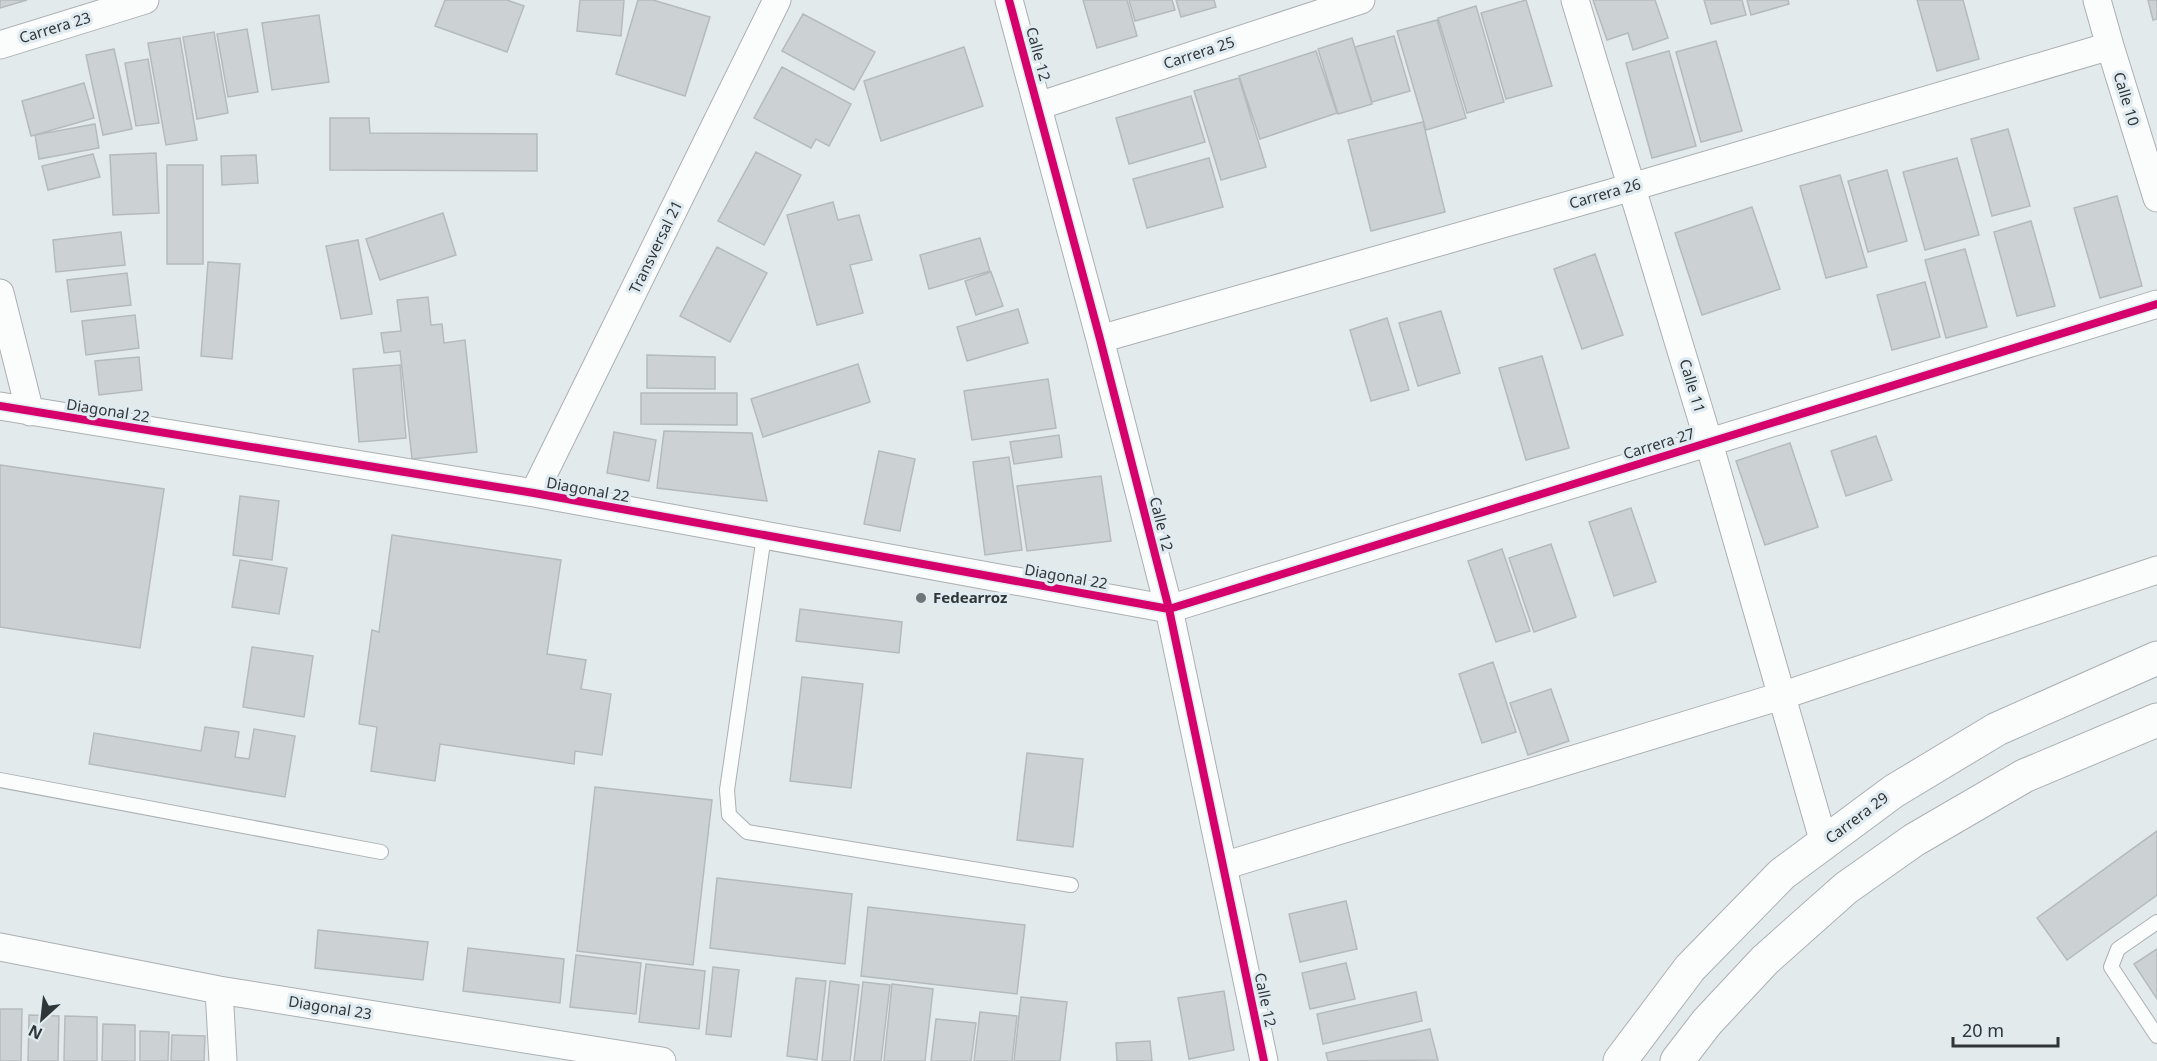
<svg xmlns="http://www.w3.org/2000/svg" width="2157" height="1061" font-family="'Noto Sans',sans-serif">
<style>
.building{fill:#ccd1d3;stroke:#b5bbbc;stroke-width:1.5}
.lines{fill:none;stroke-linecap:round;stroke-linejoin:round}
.lane-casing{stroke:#abb0b2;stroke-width:16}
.street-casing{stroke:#abb0b2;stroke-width:29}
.secondary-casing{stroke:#abb0b2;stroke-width:35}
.lane{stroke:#fbfcfc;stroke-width:14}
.street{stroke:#fbfcfc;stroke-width:27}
.secondary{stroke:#fbfcfc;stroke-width:33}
.cycleway-casing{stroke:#dfebf0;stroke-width:11}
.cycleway{stroke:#d6006c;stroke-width:8}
.poi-dot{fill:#6f7476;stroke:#dfebf0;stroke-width:2}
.labels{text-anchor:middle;stroke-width:6;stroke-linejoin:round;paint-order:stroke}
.street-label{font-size:15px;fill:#303537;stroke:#dfebf0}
.poi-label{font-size:15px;font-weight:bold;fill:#303537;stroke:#dfebf0;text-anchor:start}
</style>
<rect width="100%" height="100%" fill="#e3eaec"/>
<path class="building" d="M0,0H27L0,8Z
M445,0H507L524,6L507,52L435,26Z
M580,0H624L621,36L577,31Z
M638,0H653L710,17L685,96L616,74Z
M1083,0H1127L1137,36L1097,48Z
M1129,0H1172L1175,10L1135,21Z
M1176,0H1214L1216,7L1181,17Z
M1526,0L1552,86L1506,99L1481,13Z
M1593,0H1655L1668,38L1633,50L1628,33L1607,40Z
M1704,0H1742L1746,15L1711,24Z
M1747,0H1788L1789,4L1751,15Z
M1917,0H1963L1979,59L1937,71Z
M2148,0H2157V19L2153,20Z
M1476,6L1504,102L1467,113L1438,18Z
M803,14L875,52L854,90L782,51Z
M319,15L329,82L272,90L262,23Z
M1437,20L1466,118L1426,130L1397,31Z
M247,29L258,92L228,97L217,34Z
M214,32L228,113L197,119L183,37Z
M1394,36L1410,91L1372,102L1355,47Z
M180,38L197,140L166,145L148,43Z
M1352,38L1372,104L1338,114L1318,49Z
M1716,41L1742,131L1701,142L1676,52Z
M964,47L983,106L881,141L864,81Z
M114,49L132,129L103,135L86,55Z
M1316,51L1337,113L1260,139L1239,76Z
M1669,51L1696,146L1652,158L1626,63Z
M148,59L159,123L136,126L125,63Z
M782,67L851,104L829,146L816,139L811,148L754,118Z
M1239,78L1266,167L1221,180L1194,91Z
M84,83L94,118L31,136L22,101Z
M1191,96L1205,142L1129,164L1116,118Z
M330,118H369L370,133L537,134V171L330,170Z
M1423,122L1445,212L1371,231L1348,140Z
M95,124L99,148L39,159L35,135Z
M2008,129L2030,206L1992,216L1971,139Z
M756,152L801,175L764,245L718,221Z
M156,153L159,213L113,215L110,155Z
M93,154L100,177L48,190L42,166Z
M256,155L258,183L222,185L221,156Z
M1209,158L1223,207L1147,228L1133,179Z
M1957,158L1979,235L1925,250L1903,172Z
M167,165H203V264H167Z
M1887,170L1907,241L1868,252L1848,181Z
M1840,175L1867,267L1826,278L1800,186Z
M2117,196L2142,286L2100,298L2074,208Z
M833,202L838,220L859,215L872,260L850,265L863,313L817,325L787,215Z
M1752,207L1780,289L1702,315L1675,233Z
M443,213L456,255L380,280L366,239Z
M2031,221L2055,306L2017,316L1994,232Z
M121,232L125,265L56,272L53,240Z
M980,238L990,271L929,289L920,255Z
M358,240L372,314L341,319L326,246Z
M717,247L767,273L730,342L680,316Z
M1965,249L1987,327L1946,338L1925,260Z
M1595,254L1623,335L1582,349L1554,269Z
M208,262L240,264L232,359L201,356Z
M991,272L1003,306L976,315L965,281Z
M127,273L131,305L71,312L67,280Z
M1925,282L1940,337L1892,350L1877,295Z
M428,297L431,325L442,324L444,343L465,340L477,452L412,459L400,351L384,353L381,333L401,331L397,300Z
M1018,309L1028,343L967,361L957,327Z
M1441,311L1460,373L1418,386L1399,323Z
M135,315L139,348L86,355L82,321Z
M1387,318L1409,390L1371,401L1350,330Z
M647,355L715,357V389L647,388Z
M1542,356L1569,448L1526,460L1499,368Z
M139,357L142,390L99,395L95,361Z
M858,364L870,402L763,437L751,399Z
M400,365L406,438L359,442L353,369Z
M1048,379L1056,428L972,440L964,391Z
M641,393H737V425L641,424Z
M664,431L752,433L767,501L657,488Z
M614,432L656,440L649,481L607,473Z
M1059,435L1062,457L1014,464L1010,442Z
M1876,436L1892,480L1846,496L1831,451Z
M1790,443L1818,527L1765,545L1736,461Z
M879,451L915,459L900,531L864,524Z
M1009,457L1022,550L985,555L973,462Z
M0,465L164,489L140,648L0,627Z
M1101,476L1111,541L1027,551L1017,486Z
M240,496L279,501L272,560L233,555Z
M1631,508L1656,582L1614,596L1589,522Z
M392,535L561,560L547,654L586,660L581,689L611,694L602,755L575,751L574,764L440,744L435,781L371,771L377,727L359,724L372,630L379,632Z
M1551,544L1576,617L1534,632L1509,558Z
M1502,549L1530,631L1496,642L1468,561Z
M240,560L287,568L279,614L232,607Z
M800,609L902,622L899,653L796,641Z
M252,647L313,656L304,717L243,707Z
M1493,662L1516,732L1482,743L1459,674Z
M802,677L863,684L851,788L790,781Z
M1551,689L1569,741L1528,755L1510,703Z
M205,727L239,732L235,757L249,759L254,729L295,736L285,797L89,764L94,733L201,751Z
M1027,753L1083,759L1073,847L1017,840Z
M595,787L712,800L693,965L577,951Z
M2157,831V895L2067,960L2037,918Z
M717,878L852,894L845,964L710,948Z
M1346,901L1357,949L1300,962L1289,914Z
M868,907L1025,925L1017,994L861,976Z
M318,930L428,942L423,980L315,968Z
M468,948L564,959L560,1003L463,991Z
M2157,949V999L2134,964Z
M576,955L641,963L636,1014L570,1007Z
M1346,963L1355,999L1310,1009L1302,973Z
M646,964L705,971L699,1029L639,1022Z
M713,967L739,970L731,1037L706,1034Z
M796,978L826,981L817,1060L787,1056Z
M830,981L859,985L850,1061H822Z
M863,982L890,985L881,1061H854Z
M892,984L933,989L925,1061H884Z
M1224,991L1234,1050L1189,1059L1178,998Z
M1416,992L1422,1021L1323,1044L1317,1014Z
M1021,997L1067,1002L1060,1061H1014Z
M0,1009H22L21,1061H0Z
M980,1012L1017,1016L1012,1061H974Z
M29,1015L59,1016L58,1061H28Z
M65,1016L97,1017V1061H64Z
M936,1019L976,1023L971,1061H931Z
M103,1024L135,1025V1061H102Z
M1430,1029L1438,1060L1328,1061L1326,1053Z
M140,1031L169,1032L168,1061H140Z
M172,1035L205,1036L204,1061H171Z
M1150,1041L1152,1061H1117L1116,1043Z"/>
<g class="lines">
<defs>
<path id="lane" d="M764,536L727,790L729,815L747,832L1071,885
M0,780L381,852
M2157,922L2118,949L2111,967L2157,1036"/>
<path id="street" d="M1009,0L1100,339L1169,609L1264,1061
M1575,0L1709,443L1824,843
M2097,0L2110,46L2157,198
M0,45L145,0
M1038,106L1361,0
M0,293L30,412
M1100,339L1632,187L2110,46
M0,406L534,493L1169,609L2157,304
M534,493L777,0
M1223,866L1781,696L2157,570
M0,947L219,990L662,1061
M219,990L223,1061"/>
<path id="secondary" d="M1620,1061L1690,968L1782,874L1894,791L1997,729L2157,658
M1677,1061L1707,1022L1765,960L1846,888L1914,840L2024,776L2157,720"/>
</defs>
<use href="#lane" class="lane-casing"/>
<use href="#street" class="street-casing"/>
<use href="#secondary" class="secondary-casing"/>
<use href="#lane" class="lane"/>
<use href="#street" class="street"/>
<use href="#secondary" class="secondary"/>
<defs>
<path id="cycleway" d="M1009,0L1100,339L1169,609L1264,1061
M0,406L534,493L1169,609L2157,304"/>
</defs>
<use href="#cycleway" class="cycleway-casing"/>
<use href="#cycleway" class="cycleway"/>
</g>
<circle class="poi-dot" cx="921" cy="598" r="6"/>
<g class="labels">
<g class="street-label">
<text transform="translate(55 28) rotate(-17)" y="5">Carrera 23</text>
<text transform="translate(1199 53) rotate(-18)" y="5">Carrera 25</text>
<text transform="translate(1038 54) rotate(75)" y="5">Calle 12</text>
<text transform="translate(2126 99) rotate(73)" y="5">Calle 10</text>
<text transform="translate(1605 194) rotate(-16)" y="5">Carrera 26</text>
<text transform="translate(656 247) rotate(-64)" y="5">Transversal 21</text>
<text transform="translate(1692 386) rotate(73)" y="5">Calle 11</text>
<text transform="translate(108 411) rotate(9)" y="5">Diagonal 22</text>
<text transform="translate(1659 444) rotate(-17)" y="5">Carrera 27</text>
<text transform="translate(588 490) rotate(10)" y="5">Diagonal 22</text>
<text transform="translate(1161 524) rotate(76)" y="5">Calle 12</text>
<text transform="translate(1066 577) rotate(10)" y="5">Diagonal 22</text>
<text transform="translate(1857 818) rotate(-37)" y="5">Carrera 29</text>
<text transform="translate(1265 1000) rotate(78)" y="5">Calle 12</text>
<text transform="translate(330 1008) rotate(9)" y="5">Diagonal 23</text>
</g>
<g class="poi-label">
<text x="933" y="603">Fedearroz</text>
</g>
</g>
<g transform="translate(42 1019) rotate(207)" stroke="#dfebf0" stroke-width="4.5" paint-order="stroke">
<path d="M0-4.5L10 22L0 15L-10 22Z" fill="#303537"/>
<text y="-9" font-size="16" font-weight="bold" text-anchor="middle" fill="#303537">N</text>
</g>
<path d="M1953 1037v9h105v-9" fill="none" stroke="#303537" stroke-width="3"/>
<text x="1962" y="1037" font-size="18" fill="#303537" stroke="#dfebf0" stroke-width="4.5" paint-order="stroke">20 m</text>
</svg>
